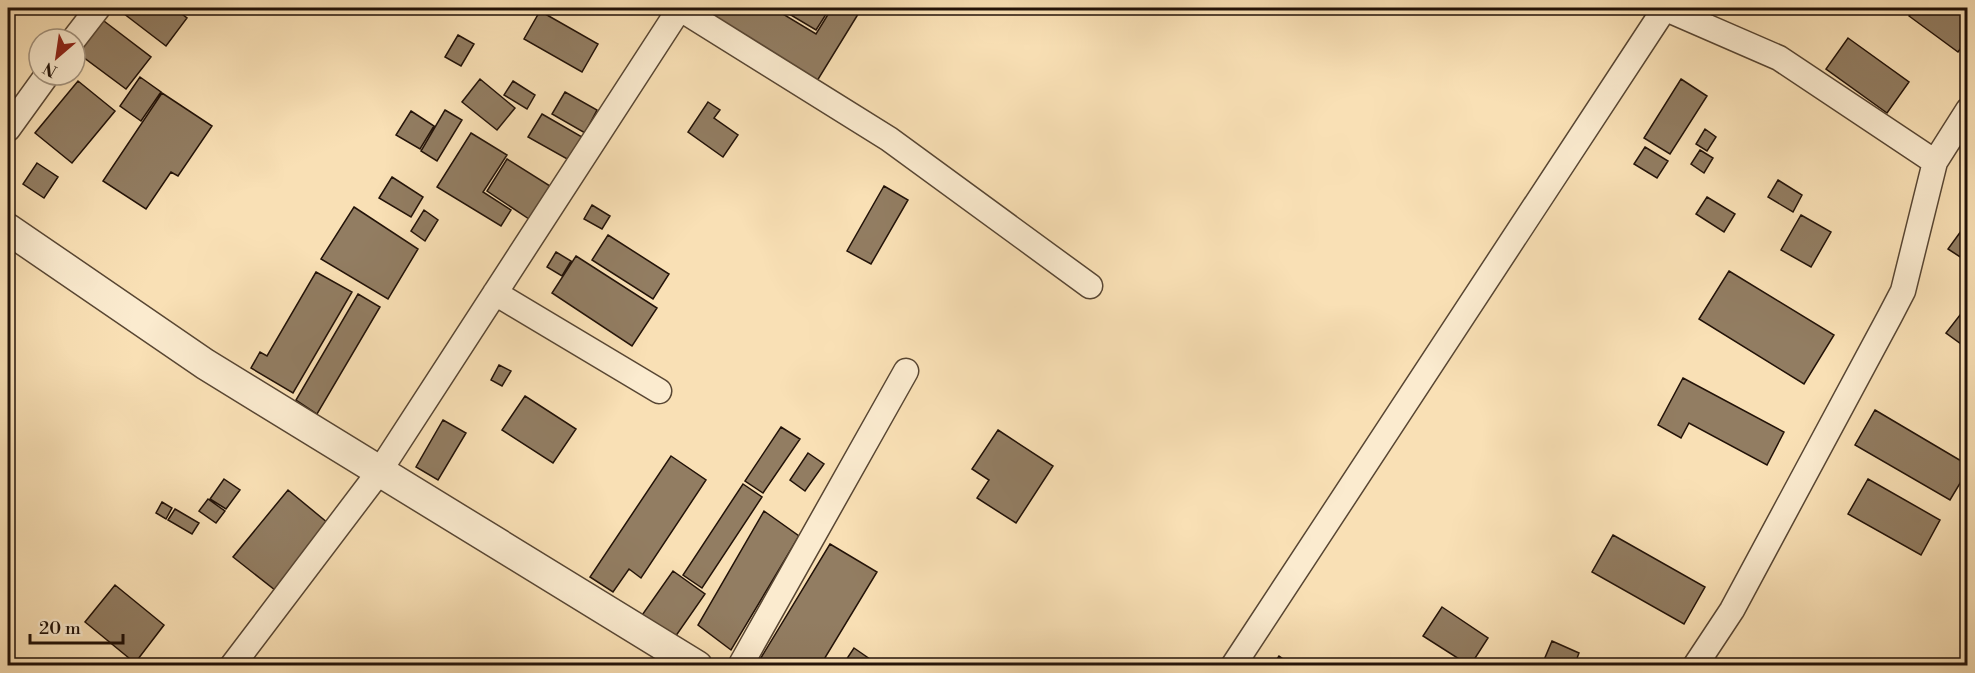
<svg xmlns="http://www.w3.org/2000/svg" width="1975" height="673" font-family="'Libre Bodoni',serif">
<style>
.building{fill:#927d62;stroke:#221208;stroke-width:1.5}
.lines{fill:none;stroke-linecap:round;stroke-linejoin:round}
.minor-casing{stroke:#584633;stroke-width:27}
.tertiary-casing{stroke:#584633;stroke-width:33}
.minor{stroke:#fbebcf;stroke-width:24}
.tertiary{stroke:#fbebcf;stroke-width:30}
</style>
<rect width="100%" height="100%" fill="#f9e0b5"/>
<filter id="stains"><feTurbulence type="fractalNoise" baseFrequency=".00333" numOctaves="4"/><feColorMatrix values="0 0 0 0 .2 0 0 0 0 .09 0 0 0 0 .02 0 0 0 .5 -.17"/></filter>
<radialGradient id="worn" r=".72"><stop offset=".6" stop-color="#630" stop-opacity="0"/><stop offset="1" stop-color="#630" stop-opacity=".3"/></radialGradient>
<path class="building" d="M121,8H174L187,18L166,46L119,10Z
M709,8H773L816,34L832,8H854L860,11L817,81L706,12Z
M779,8H830L816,30Z
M1916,8H1954L1968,17V39L1958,52L1909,16Z
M540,11L598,44L582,72L524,39Z
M100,18L151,57L126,89L75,51Z
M458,35L474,44L461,66L445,57Z
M1848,38L1909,82L1887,113L1826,69Z
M140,77L161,92L141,121L120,106Z
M480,79L515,108L497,130L462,102Z
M1681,79L1707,96L1670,154L1644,138Z
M78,81L115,111L72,163L35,133Z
M513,81L535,95L527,109L504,95Z
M565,92L597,110L585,133L552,114Z
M162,93L212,126L178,176L171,172L146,209L103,181Z
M708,102L720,110L714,118L738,135L723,157L688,132Z
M445,110L462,120L437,161L421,151Z
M411,111L434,126L420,149L396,135Z
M542,114L582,137L569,160L528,137Z
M1705,129L1716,137L1707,151L1696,144Z
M471,133L507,155L483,192L511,210L501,226L437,187Z
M1645,147L1668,161L1657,178L1634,164Z
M1700,150L1713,158L1704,173L1691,164Z
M507,159L550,186L529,219L487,191Z
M37,163L58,177L44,198L23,184Z
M392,177L423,197L411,217L379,198Z
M1778,180L1802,195L1793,212L1768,197Z
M884,186L908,200L871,264L847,251Z
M1707,197L1735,214L1724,232L1696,214Z
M592,205L610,216L602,229L584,219Z
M354,207L418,249L388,299L321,259Z
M424,210L438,220L425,241L411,231Z
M1801,215L1831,232L1811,267L1781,250Z
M1964,227L1968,229V262L1948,249Z
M608,235L669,274L653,299L592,260Z
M556,252L571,261L562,276L547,267Z
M576,256L657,308L632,346L552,293Z
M1729,271L1834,335L1804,384L1699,319Z
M316,272L352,292L293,393L251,368L260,352L267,356Z
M358,294L380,307L317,414L296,400Z
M1960,315L1968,321V349L1946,333Z
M499,365L511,371L502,386L491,380Z
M1683,378L1784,432L1767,465L1689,423L1681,438L1658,425Z
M525,396L576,429L553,463L502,430Z
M1875,410L1968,465V470L1950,500L1855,445Z
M443,420L466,433L438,480L416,467Z
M781,427L800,439L763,493L745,481Z
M998,430L1053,466L1016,523L977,498L989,480L972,469Z
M808,453L824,464L805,491L790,480Z
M671,456L706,480L641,578L629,569L613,592L590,577Z
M224,479L240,490L226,509L210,499Z
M1868,479L1940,520L1921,555L1848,514Z
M743,484L762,497L702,588L683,575Z
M288,490L334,528L280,594L233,557Z
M208,499L225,511L216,523L199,511Z
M162,502L172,508L166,519L156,513Z
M175,509L199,523L192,534L168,520Z
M764,511L799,536L731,650L698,625Z
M1613,535L1705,587L1684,624L1592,572Z
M830,544L877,572L820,666H756Z
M673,571L705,594L673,640L640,618Z
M115,585L164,625L135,663L85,622Z
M1442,607L1488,638L1470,666L1423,636Z
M1552,641L1579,653L1574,666H1556L1544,660Z
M854,648L880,666H842Z
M1279,656L1293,666H1272Z"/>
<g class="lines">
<defs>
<path id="minor" d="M679,8L889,139L1090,286
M1664,8L1779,58L1935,162
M74,39L98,8
M8,129L47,75
M495,293L659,391
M232,666L379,472L680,8
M740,666L906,371
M1233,666L1665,8
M1695,666L1732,610L1890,316L1903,291L1935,162L1968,110"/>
<path id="tertiary" d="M8,229L205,364L697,666"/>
</defs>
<use href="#minor" class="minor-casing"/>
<use href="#tertiary" class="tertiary-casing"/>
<use href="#minor" class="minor"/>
<use href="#tertiary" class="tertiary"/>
</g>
<rect width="1975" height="673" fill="none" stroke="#f9e0b5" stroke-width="30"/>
<rect x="9" y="9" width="1957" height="655" fill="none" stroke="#221208" stroke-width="3"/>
<rect x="15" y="15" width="1945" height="643" fill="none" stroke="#221208" stroke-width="1.5"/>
<g transform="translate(57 57) rotate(209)"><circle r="28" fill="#fbebcf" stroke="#a4947f" stroke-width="1.5"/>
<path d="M0-4.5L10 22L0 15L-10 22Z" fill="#8f2418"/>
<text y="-9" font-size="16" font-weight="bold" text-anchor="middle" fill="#221208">N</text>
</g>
<path d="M30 634v9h93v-9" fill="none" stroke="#221208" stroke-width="3"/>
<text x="39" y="634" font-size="18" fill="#221208" stroke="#fbebcf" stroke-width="4.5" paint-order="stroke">20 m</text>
<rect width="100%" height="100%" filter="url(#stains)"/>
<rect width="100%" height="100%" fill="url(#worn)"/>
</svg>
